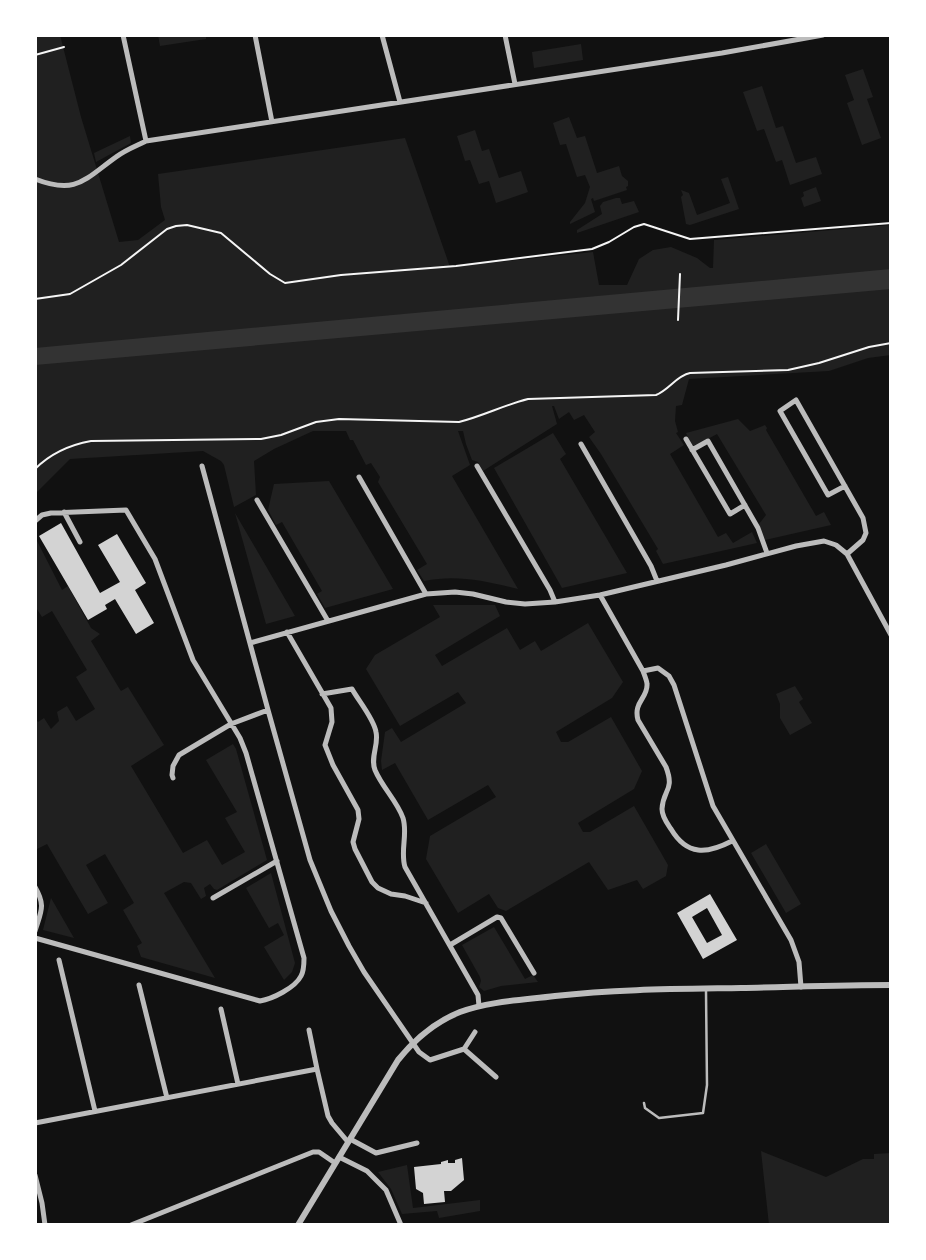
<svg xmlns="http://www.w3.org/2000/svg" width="926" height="1260" font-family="'Nunito Sans',sans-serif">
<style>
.green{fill:#202020}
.water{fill:#333}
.building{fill:#d3d3d3;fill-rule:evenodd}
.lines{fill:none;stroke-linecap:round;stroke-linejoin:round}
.path{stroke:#f5f5f5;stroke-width:2}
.service{stroke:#bcbcbc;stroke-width:2.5}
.minor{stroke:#bcbcbc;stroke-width:5}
.tertiary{stroke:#bcbcbc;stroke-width:6}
</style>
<rect width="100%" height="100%" fill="#111"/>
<path class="green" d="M35,35H60L81,117L119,242L138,240L165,220L161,207L158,174L405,138L450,267L593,252L599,285H627L639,259L653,250L671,247L697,258L710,268H713L714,240L891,225V355L868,358L829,371L689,379L682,405L676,406L675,421L678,432L676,433L684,445L670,454L718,537L726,533L733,543L752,532L757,543L663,564L656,551L658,549L601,454L589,437L595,432L584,415L574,420L569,412L559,419L554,406H552L557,424L483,471L478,462L472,460L466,444L463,431H458L470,465L452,476L518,589C486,581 457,574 424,581L417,570L427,564L378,482L380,477L371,463L366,465L353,440H350L346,431H313L274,449L254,461L256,495L234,507L224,465L221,461L203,451L70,459L35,494Z
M158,35H206V39L160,46Z
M581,44L583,60L534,68L532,52Z
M863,69L873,97L867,99L881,138L862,145L847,103L854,100L845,75Z
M762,86L776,128L783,126L796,163L816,157L822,174L790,185L782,160L776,162L764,129L757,131L743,92Z
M569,117L577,138L585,136L597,173L619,166L622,176L628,181V186L626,187L627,190L594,201L593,198L591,199L595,212L570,224V222L585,203L590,187L585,175L577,177L566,144L560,145L553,123Z
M475,130L482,151L489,149L499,178L521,171L528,192L496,203L489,181L479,184L470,160L465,161L457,136Z
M130,136L131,143L96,162L94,153Z
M728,177L739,209L690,225L686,224L681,197L683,195L681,190L689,193L697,215L730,203L721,179Z
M816,187L821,201L804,207L801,198L804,196L803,192Z
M616,198H620L622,204L634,201L639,212L577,233V230L602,214L600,206L603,202Z
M738,419L750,431L765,425L767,428L766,430L816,516L824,512L831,525L765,540L759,524L766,515L717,434L693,447L686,433Z
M553,433L566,454L560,459L627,573L562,588L494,468Z
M329,481L393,589L325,608L317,594L322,591L282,522L276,525L268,510L274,484Z
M235,513L295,616L266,624Z
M35,537L62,590L68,586L91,628L100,634L91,641L119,688L121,691L128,687L164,745L131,766L183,853L207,840L222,865L245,852L225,818L237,812L206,760L233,744L236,749L267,860L217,890L214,889L210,884L204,888L206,896L201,899L191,883L184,882L164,893L215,978L141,957L137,946L142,943L123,910L134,903L105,854L86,865L108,903L88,914L47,844L35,850V798L37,797L35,793V718L38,722L44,718L51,729L59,721L57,712L67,706L76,721L95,709L76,677L87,670L52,611L42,617L35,606Z
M433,605H495L500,616L435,655L442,666L507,628L520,650L535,641L541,651L588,623L623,682L612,698L556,732L561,742H568L611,717L642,771L634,789L578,823L583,832H590L634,806L668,865L666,876L643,889L637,880L608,890L589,862L506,911L498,908L489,894L458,913L426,859L430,836L496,797L488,785L428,820L395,763L382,770L381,761L385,732L392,728L401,742L466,703L458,692L400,726L366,669L375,655L440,617Z
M795,686L803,699L799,702L812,723L790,735L780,718V704L776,694Z
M766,844L801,904L786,913L751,853Z
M271,873L295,963L292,972L284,980L264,947L284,935L278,923L269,928L246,888Z
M51,898L74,938L43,930Z
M494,927L525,979L533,975L538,982L501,986L484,991L479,987L481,981L480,977L462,945Z
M761,1151L826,1177L863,1159H874V1154L891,1153V1225H769Z
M407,1165L413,1208L480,1200V1211L439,1218L437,1211L402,1214L391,1189L378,1172Z"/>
<path class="water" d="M891,269V289L35,365V348Z"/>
<path class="building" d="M61,523L100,593L120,582L98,545L117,534L146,583L135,590L154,623L136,634L115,599L105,605L107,609L88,620L39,536Z
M710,894L737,940L703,959L677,913ZM707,908L722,935L707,943L692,917Z
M462,1158L464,1180L451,1191H444L445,1202L424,1204L423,1193L416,1189L414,1167L441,1164V1162L448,1160V1163H455V1160Z"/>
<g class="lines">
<path class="path" d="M35,55L64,47
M35,109L36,108
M35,299L70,294L121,265L167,229L176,226L187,225L221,233L270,274L285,283L341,275L456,266L592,249L609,242L634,227L644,224L690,239L891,223
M678,320L680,274
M35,469C51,453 69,445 91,441L261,439L281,435L316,422L339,419L459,422C483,416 504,405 528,399L656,395C670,389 676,376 690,373L788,370L819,363L869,347L891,343"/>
<path class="service" d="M644,1103L645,1108L659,1118L703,1113L707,1085L706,991"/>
<path class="minor" d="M123,35L146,141
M255,35L272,122
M382,35L400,102
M505,35L515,84
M35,179C76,195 84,180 116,157C125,150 136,146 146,141L722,53L823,35
M686,439L730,514L745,505
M581,444L651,566L657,581
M692,450L708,441L758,528L767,553
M202,466L268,710L310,860L331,911L349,946L364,972L419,1052L430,1060L464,1049L496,1077
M477,466L550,590L555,602
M359,477L426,594
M845,486L828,495L780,411L796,400L863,518L866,533L863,540L847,554
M257,500L328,621
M64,512L80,542
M35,521L42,515L51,513L126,510L155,559L193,660L240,738L246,753L304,958C304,964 304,971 301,976C295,988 272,999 260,1001L35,938
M600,595L643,671C644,674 647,681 647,684C648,698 633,702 638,720L666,767C675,791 663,789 662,809C662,817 667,823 671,829C687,856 707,854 732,841
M287,632L331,708L332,722L325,745L333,765L358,810L359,819L353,842L355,849L372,882L378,888L391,894L405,896L426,903
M250,643L426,594L455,592L473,594L506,602L525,604L555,602L600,595L726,565L796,546L824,541L836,545L847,554L891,635
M643,671L658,668L669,676L674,685L713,806L791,940L799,962L801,987
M322,694L352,689C358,700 374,719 376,732C379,745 370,757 375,770C382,787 397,801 403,818C408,834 400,851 405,867L478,995L479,1006
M173,778L172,775L173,766L179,755L231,724L268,710
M35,887C46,906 41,911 35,931
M213,898L277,861
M450,945L497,917L501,918L534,973
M59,960L95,1111
M139,985L167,1098
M221,1009L238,1084
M309,1030L317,1069L328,1116L332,1123L348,1142
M464,1049L475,1032
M35,1123L317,1069
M350,1139L376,1153L417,1143
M339,1157L367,1171L386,1190L401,1225
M35,1175L42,1203L45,1225
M131,1225L313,1152H319L335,1163"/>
<path class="tertiary" d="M298,1225L398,1060C415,1039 435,1022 460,1012C490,1001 524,1000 555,996C617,989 679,989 741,988C791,987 841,985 891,985"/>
</g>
<rect width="926" height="1260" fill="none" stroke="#ffffff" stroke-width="74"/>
</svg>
